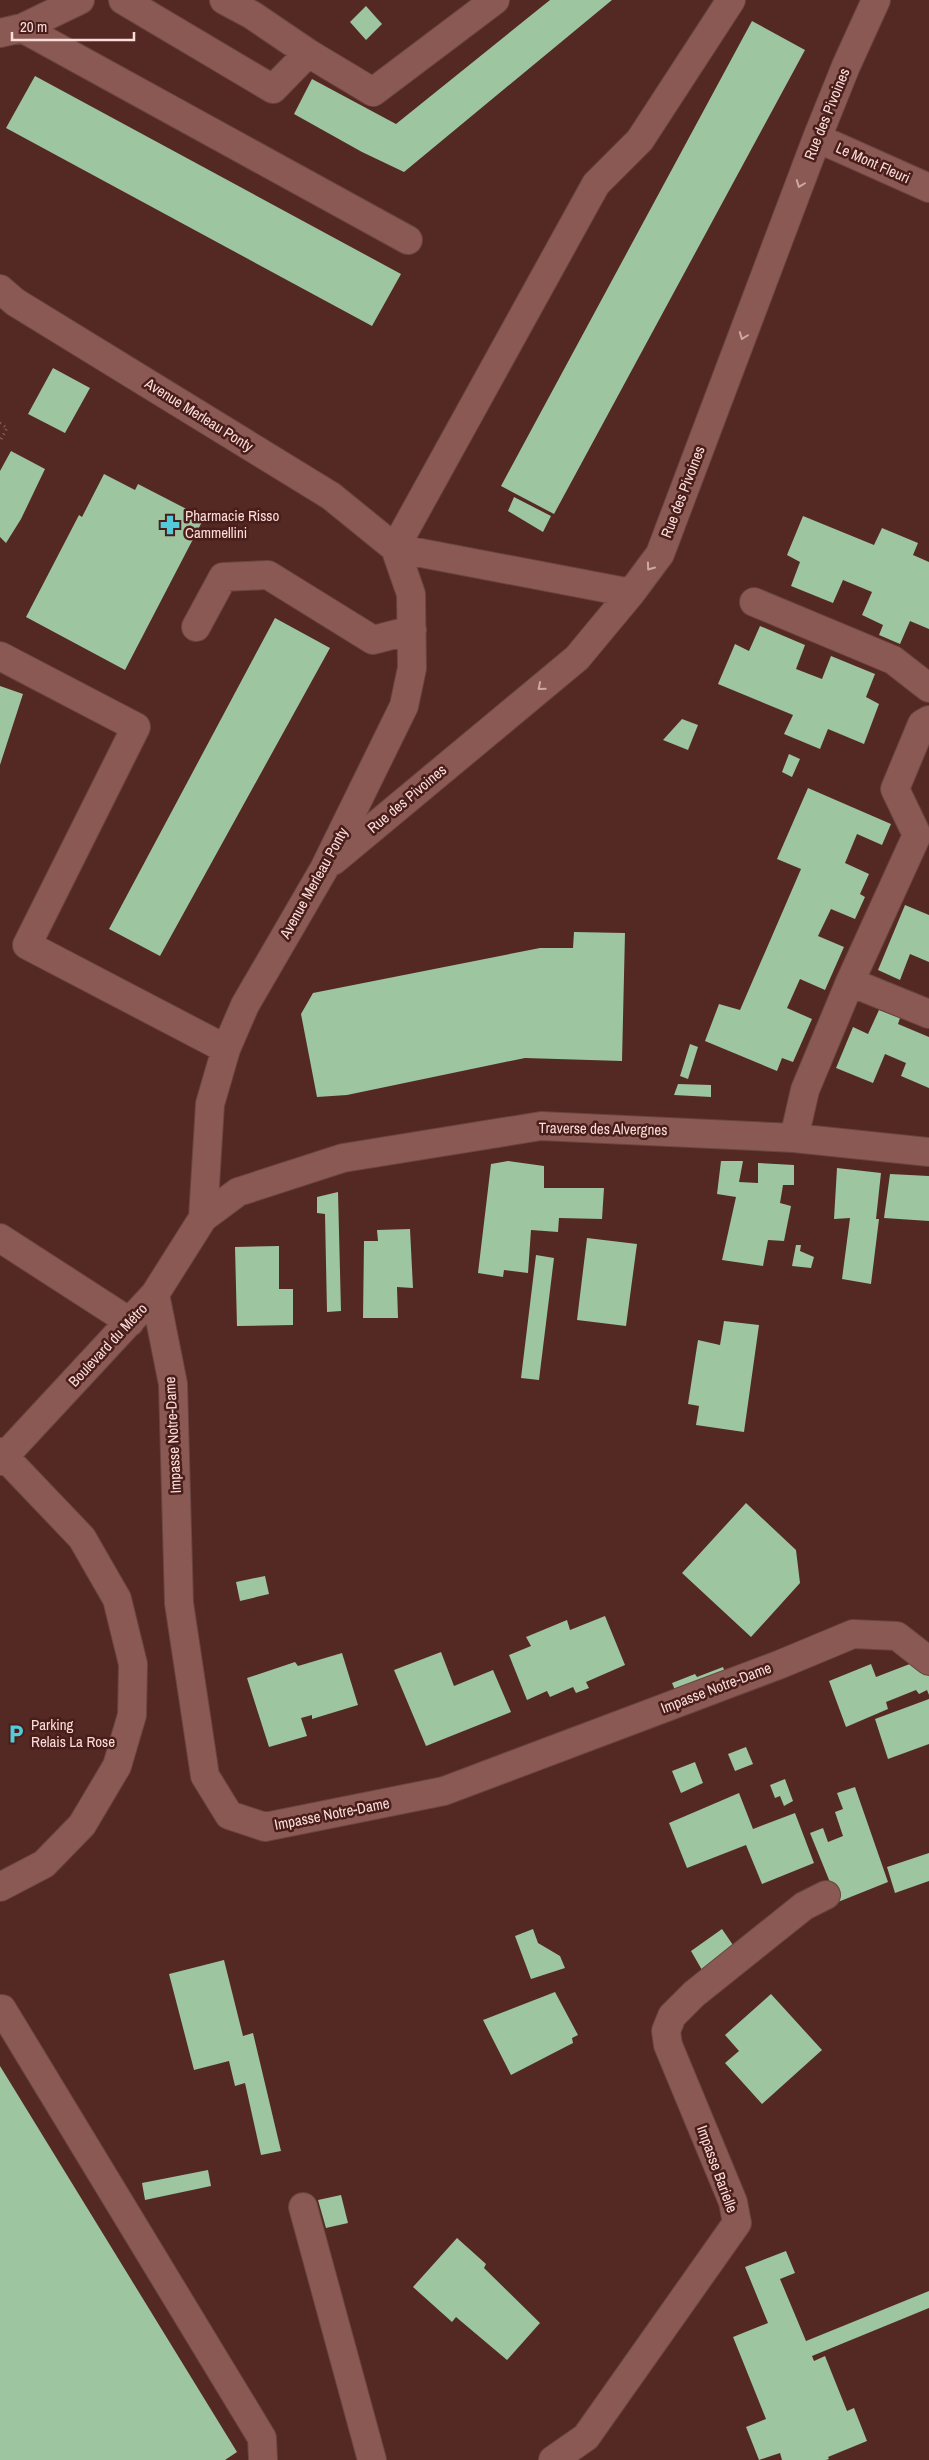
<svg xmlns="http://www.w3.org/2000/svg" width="929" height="2460" font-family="'Archivo Narrow',sans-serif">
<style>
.building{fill:#9dc5a0}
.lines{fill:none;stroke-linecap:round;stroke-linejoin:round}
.minor-casing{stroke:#6a4440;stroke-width:30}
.path{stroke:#8f6863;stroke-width:3;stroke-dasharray:1 4;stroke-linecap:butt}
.minor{stroke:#8b5953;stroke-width:28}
.oneway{stroke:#cea8a3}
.labels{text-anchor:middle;stroke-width:5;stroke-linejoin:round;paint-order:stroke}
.street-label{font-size:15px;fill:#fadcd8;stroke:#491d1a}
.poi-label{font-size:15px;fill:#fadcd8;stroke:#491d1a;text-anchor:start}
</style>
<rect width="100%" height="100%" fill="#542823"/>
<path class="building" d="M550,0H612L404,172L362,152L294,114L312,79L396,124Z
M366,6L382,24L366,40L350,22Z
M752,21L805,50L554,514L501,486Z
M35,76L401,274L372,326L6,128Z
M53,368L90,388L65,433L28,414Z
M11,451L45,469L21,519L6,543L0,537V471Z
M104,474L135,490L138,484L204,518L125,670L26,617L79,515L82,517Z
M514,497L551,516L543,532L508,511Z
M803,516L874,545L882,528L918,543L913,555L929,562V629L910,621L900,644L879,635L883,625L862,615L872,592L843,580L833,603L791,586L800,562L787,555Z
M275,618L330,648L160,956L109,929Z
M760,626L805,645L796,669L822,679L831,656L875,674L866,697L879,704L864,744L828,729L820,749L784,734L793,715L718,684L735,644L749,651Z
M0,686L23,694L0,765Z
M682,719L698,725L688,750L663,740Z
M789,754L800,759L792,777L782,772Z
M808,788L891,824L882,845L857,834L845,863L869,874L860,894L865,897L855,919L831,909L818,936L844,947L825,990L800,979L787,1008L812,1019L793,1062L782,1058L777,1071L705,1041L719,1004L740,1010L801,869L777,859Z
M905,905L929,915V962L910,954L900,980L878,970Z
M574,932L625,933L622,1061L525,1058L347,1095L317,1097L301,1014L313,993L540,948H573Z
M879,1010L900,1018L898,1024L929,1037V1088L901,1076L906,1063L885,1054L873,1083L836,1068L853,1027L868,1034Z
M690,1044L698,1047L688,1079L680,1076Z
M678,1084L711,1085V1097L674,1095Z
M508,1161L544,1166V1188H604L602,1219L559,1218L558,1232L531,1230L528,1273L504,1270L503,1277L478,1273L491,1164Z
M721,1161H743L739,1182L758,1183V1163L794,1165V1185H783L780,1203L791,1206L784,1241L768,1240L763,1266L722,1260L736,1197L717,1194Z
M837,1168L881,1173L876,1219H879L871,1284L842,1279L850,1218L834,1219Z
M890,1174L929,1176V1221L884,1218Z
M338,1192L341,1311L327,1312L325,1214L317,1213V1197Z
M410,1229L413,1288L397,1287L398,1318H363L364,1241H378L377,1230Z
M587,1238L637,1244L626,1326L577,1320Z
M796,1245H801L800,1251L814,1257L811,1268L792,1266Z
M279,1246V1289H293V1325L237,1326L235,1247Z
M536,1255L554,1258L539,1380L521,1378Z
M724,1321L759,1325L744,1432L696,1425L699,1406L688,1404L698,1340L720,1345Z
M746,1503L796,1550L800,1583L751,1637L682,1573Z
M265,1576L269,1594L240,1601L236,1582Z
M605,1616L625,1665L586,1682L589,1688L576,1693L573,1687L550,1697L547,1691L527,1700L509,1655L531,1646L526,1637L567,1620L570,1630Z
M441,1652L454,1686L493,1670L511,1712L426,1746L394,1670Z
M342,1653L358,1705L312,1719V1715L301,1718L307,1736L269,1747L247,1678L295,1662L298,1666Z
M915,1662L929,1673V1695L927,1690L919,1694L916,1690L886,1702L888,1709L846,1727L829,1681L871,1664L876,1677Z
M723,1667L727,1678L678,1697L672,1683L695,1674L697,1677Z
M929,1699V1744L888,1759L875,1719Z
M746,1747L753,1764L735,1771L728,1754Z
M695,1762L703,1783L681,1793L672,1771Z
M785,1779L793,1801L784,1806L780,1796L775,1798L770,1785Z
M855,1787L888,1882L838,1902L810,1833L823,1828L828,1842L843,1836L835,1812L843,1809L837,1793Z
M739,1793L753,1829L795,1813L814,1863L762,1884L746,1845L687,1868L669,1823Z
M929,1853V1881L895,1893L887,1867Z
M533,1929L538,1943L560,1956L565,1968L531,1979L515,1936Z
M722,1929L735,1948L702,1970L691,1951Z
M224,1960L243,2036L253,2033L281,2151L261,2155L245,2083L235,2086L229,2061L194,2070L169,1974Z
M555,1992L578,2035L572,2038L573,2043L511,2075L483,2020Z
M771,1994L822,2050L762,2104L725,2063L739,2051L725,2035Z
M0,2066L237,2452L225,2460H0Z
M208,2170L211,2186L145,2200L142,2183Z
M341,2195L348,2223L326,2228L318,2200Z
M457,2238L486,2264L484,2268L540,2323L507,2360L456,2317L452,2322L413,2287Z
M786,2251L795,2273L780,2279L806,2341L929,2291V2308L812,2356L814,2361L825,2356L847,2411L854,2408L867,2441L828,2457L829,2459L826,2460H782L780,2453L759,2460L746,2427L766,2419L733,2337L768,2323L745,2267Z"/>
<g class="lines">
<defs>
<path id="minor" d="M123,0L273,89L308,53
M224,0L252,15L308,53L373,92L495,0
M22,28L80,0
M0,33L22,28L408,240
M817,138L929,188
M0,289L15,302L331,496L395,548L411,594L412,668L404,706L324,869L245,1005L226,1049L210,1104L203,1218
M631,593L395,548L596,184L640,140L731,0
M754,602L893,660L929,688
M196,627L223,577L268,575L373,640L412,630
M0,656L136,727L27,945L226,1049
M333,861L577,658L631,593L660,554L817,138L846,66L876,0
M850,982L929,1014
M794,1138L805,1090L850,982L917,835L895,789L922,724L929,720
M0,1238L130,1322
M155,1294L173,1384L179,1603L205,1776L229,1815L265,1827L444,1791L781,1664L853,1634L897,1636L929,1661
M0,1452L82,1538L117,1599L133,1664L132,1715L117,1766L82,1825L44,1864L0,1887
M0,1461L155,1294L203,1218L238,1192L343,1158L541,1126L794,1138L929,1152
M0,2009H2L262,2438L263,2460
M303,2207L372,2460
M553,2460L586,2437L737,2223L733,2202L668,2045L666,2031L672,2016L694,1994L804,1906L826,1895"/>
</defs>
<use href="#minor" class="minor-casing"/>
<path class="path" d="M0,423L7,428L0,441"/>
<use href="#minor" class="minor"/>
</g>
<defs><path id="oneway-chevron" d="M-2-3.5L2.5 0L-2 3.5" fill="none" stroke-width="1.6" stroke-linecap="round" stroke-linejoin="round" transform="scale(1.25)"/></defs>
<g class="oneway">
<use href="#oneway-chevron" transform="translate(800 184) rotate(111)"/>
<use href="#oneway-chevron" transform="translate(743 336) rotate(111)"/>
<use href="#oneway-chevron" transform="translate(650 567) rotate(126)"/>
<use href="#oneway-chevron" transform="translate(541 687) rotate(140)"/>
</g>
<defs>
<symbol id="pharmacy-bare" viewBox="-9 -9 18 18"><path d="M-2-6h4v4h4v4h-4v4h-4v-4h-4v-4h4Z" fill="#53cbda" stroke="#491d1a" stroke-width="2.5" paint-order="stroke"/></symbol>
<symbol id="parking-bare" viewBox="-9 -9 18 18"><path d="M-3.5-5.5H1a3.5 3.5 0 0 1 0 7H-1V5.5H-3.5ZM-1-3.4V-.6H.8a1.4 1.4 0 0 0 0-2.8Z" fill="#53cbda" stroke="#491d1a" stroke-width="2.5" paint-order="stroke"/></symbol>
</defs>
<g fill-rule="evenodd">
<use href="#pharmacy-bare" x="156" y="511" width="28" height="28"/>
<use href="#parking-bare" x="2" y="1720" width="28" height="28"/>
</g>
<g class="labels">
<g class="street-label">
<text transform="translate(827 114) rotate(-68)" y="5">Rue des Pivoines</text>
<text transform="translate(873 163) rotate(24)" y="5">Le Mont Fleuri</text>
<text transform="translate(199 415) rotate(32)" y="5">Avenue Merleau Ponty</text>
<text transform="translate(683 492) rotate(-69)" y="5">Rue des Pivoines</text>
<text transform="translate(407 799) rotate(-40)" y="5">Rue des Pivoines</text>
<text transform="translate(314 883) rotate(-61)" y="5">Avenue Merleau Ponty</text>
<text transform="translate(603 1129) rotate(1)" y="5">Traverse des Alvergnes</text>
<text transform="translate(108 1345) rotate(-47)" y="5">Boulevard du Métro</text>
<text transform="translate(173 1435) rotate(-93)" y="5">Impasse Notre-Dame</text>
<text transform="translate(716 1688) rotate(-21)" y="5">Impasse Notre-Dame</text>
<text transform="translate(332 1814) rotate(-11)" y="5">Impasse Notre-Dame</text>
<text transform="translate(717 2169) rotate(70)" y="5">Impasse Barielle</text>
</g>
<g class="poi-label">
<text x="185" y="521">Pharmacie Risso<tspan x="185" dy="17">Cammellini</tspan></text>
<text x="31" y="1730">Parking<tspan x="31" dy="17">Relais La Rose</tspan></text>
</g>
</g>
<path d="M12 32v8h122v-8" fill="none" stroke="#fadcd8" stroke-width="2.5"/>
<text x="20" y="32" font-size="15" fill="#fadcd8" stroke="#491d1a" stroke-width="4" paint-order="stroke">20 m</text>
</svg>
